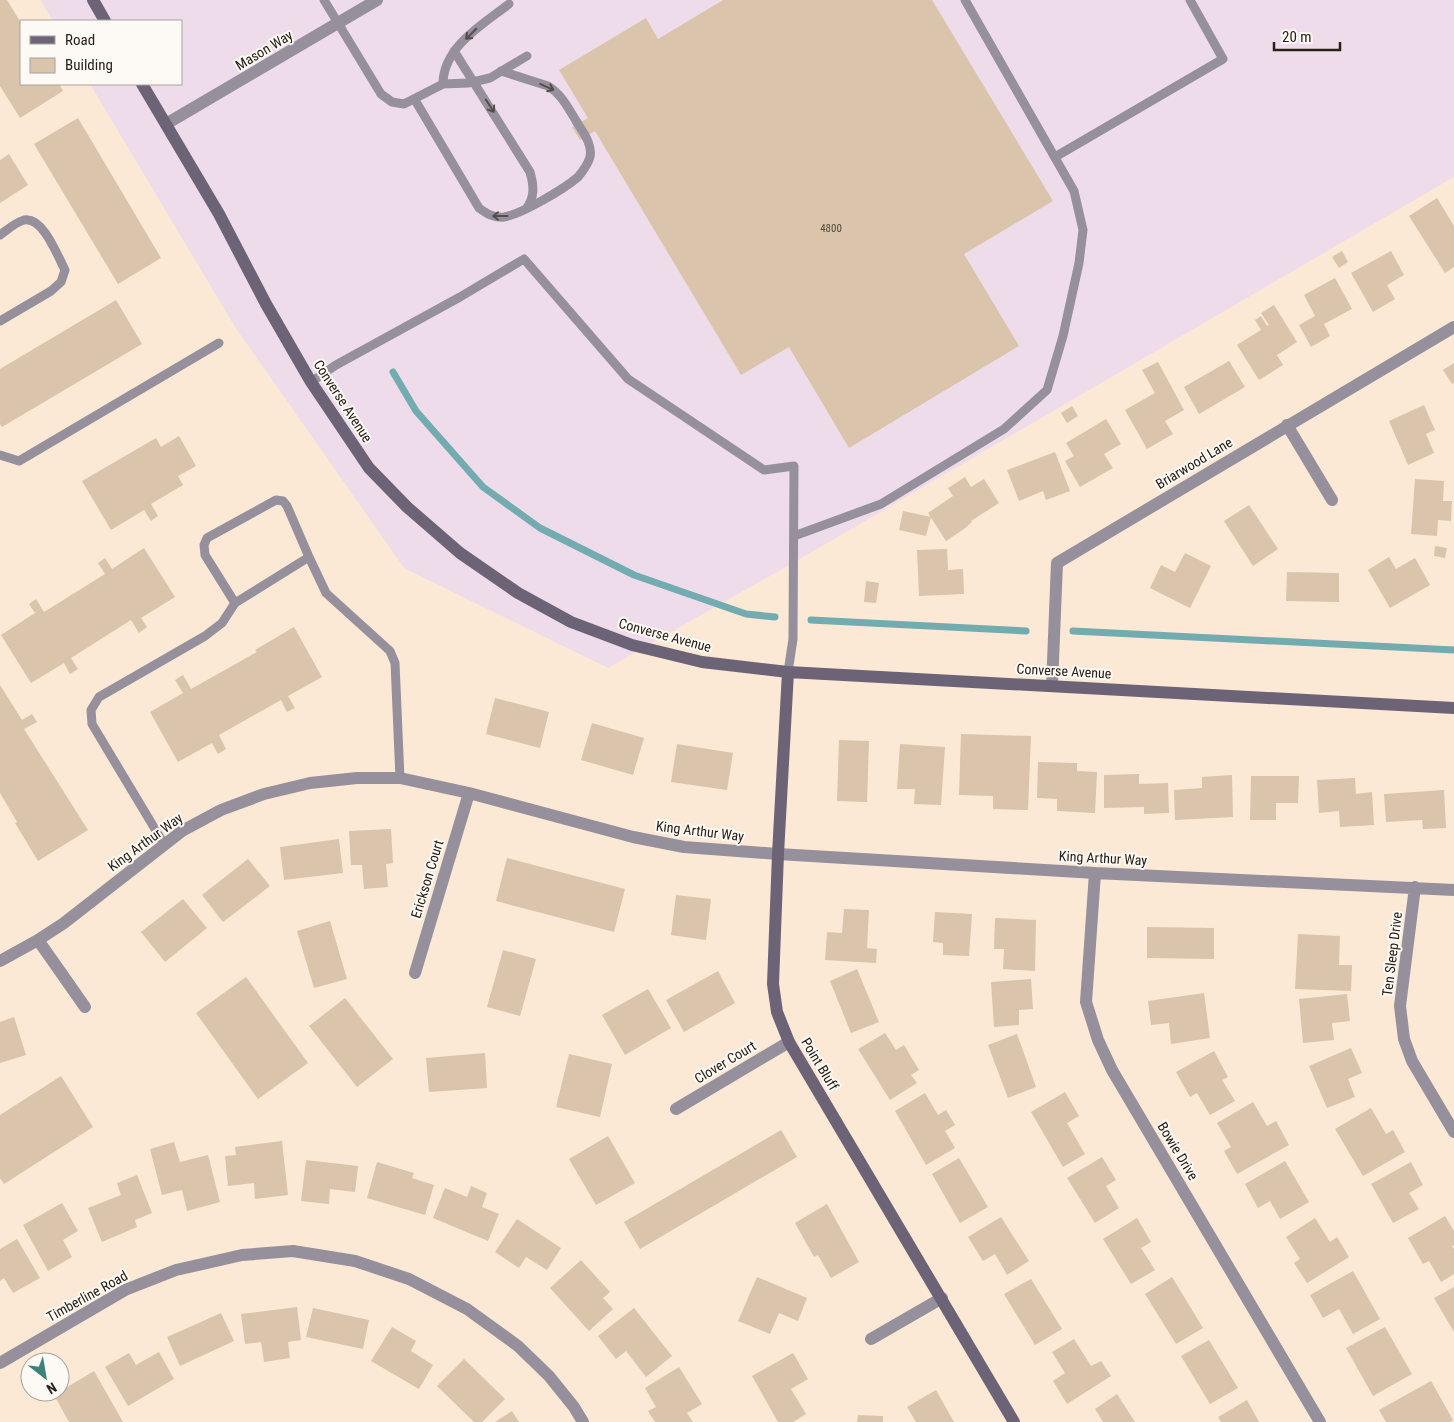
<svg xmlns="http://www.w3.org/2000/svg" width="1454" height="1422" font-family="'Roboto Condensed',sans-serif">
<style>
.commercial{fill:#efdceb}
.lines{fill:none;stroke-linecap:round;stroke-linejoin:round}
.stream{stroke:#72abb0;stroke-width:7}
.building{fill:#dac4ab}
.lane{stroke:#96909c;stroke-width:9}
.street{stroke:#96909c;stroke-width:12}
.secondary{stroke:#6c6476;stroke-width:12}
.oneway{stroke:#544d4c}
.labels{text-anchor:middle;stroke-width:4;stroke-linejoin:round;paint-order:stroke}
.number-label{font-size:11px;fill:#54493c}
.street-label{font-size:14px;fill:#282017;stroke:#fdf9f4}
</style>
<rect width="100%" height="100%" fill="#fbe9d5"/>
<path class="commercial" d="M40,0H1454V177L805,556L608,668L404,568L235,327L90,84H181V21H53Z"/>
<g class="lines">
<path class="stream" d="M393,372L416,411L483,487L540,528L634,575L746,614L775,617
M811,620L1026,631
M1073,631L1454,650"/>
</g>
<path class="building" d="M0,0H7L21,23V84H59L63,91L20,118L0,86Z
M723,0H932L1053,201L964,254L1019,346L849,448L789,347L741,375L595,131L580,140L572,127L588,118L559,70L646,18L658,39Z
M78,118L161,258L118,284L34,144Z
M9,154L28,185L0,203V160Z
M1437,198L1454,226V267L1445,273L1409,216Z
M1342,251L1348,262L1339,268L1332,257Z
M1391,251L1404,275L1387,285L1395,299L1373,312L1351,273Z
M1335,278L1352,309L1324,324L1330,336L1311,347L1299,325L1315,316L1304,295Z
M116,300L142,344L2,427L0,424V369Z
M1274,305L1297,342L1277,355L1283,365L1259,380L1237,345L1261,330L1255,320L1261,316L1267,326L1269,325L1261,313Z
M1229,361L1245,387L1199,414L1184,387Z
M1158,362L1184,410L1165,421L1173,434L1147,449L1125,410L1155,393L1142,370Z
M1454,363V383L1452,384L1443,370Z
M1424,405L1435,430L1426,434L1434,453L1408,465L1389,421Z
M1072,406L1078,416L1067,423L1061,413Z
M1106,419L1121,444L1104,454L1113,468L1080,487L1065,461L1074,456L1066,443Z
M179,436L196,466L178,476L183,485L151,504L158,516L151,521L144,510L111,530L82,481L156,438L161,447Z
M1055,452L1070,491L1046,500L1043,491L1019,501L1007,470Z
M965,477L971,487L984,479L999,503L971,521L972,522L964,529L946,541L928,513L953,496L948,488Z
M1415,479L1444,481L1443,501H1452L1451,521L1438,520L1437,536L1411,534Z
M1249,505L1278,549L1253,566L1224,521Z
M903,511L931,517L926,536L899,530Z
M1435,546L1447,548L1445,558L1434,556Z
M144,548L175,597L141,618L147,627L139,633L131,620L71,658L78,669L70,674L64,663L31,683L1,635L35,613L29,604L36,599L44,612L105,574L98,563L105,558L112,569Z
M947,549L948,570L963,569L964,594L919,596L917,550Z
M1185,553L1211,566L1190,608L1150,588L1161,565L1175,572Z
M1389,557L1396,569L1415,558L1430,585L1390,608L1368,570Z
M1287,572L1339,573V602L1286,601Z
M866,581L879,583L876,603L864,602Z
M294,627L322,677L288,696L295,708L287,712L281,700L219,735L226,749L218,754L212,743L178,762L150,712L183,693L175,680L183,675L191,689L257,652L255,650Z
M0,685L22,720L32,714L37,722L24,729L88,830L38,861L15,823L17,822L0,793Z
M495,698L549,712L540,748L486,734Z
M592,723L644,738L633,775L581,760Z
M961,734L1031,736L1028,810L993,809V796L959,795Z
M839,740L869,741L867,802L837,801Z
M677,744L733,753L727,790L671,782Z
M900,744L945,747L941,805L914,804L915,789H897Z
M1038,762L1077,763V771L1097,772L1095,813L1057,811V799L1037,798Z
M1139,774V784L1168,783L1169,813L1144,814V807L1104,808V775Z
M1232,775L1233,817L1175,820L1174,790L1202,788V777Z
M1251,776H1299L1298,803H1276V820H1250Z
M1355,778L1356,794L1372,792L1374,825L1340,827L1339,811L1319,813L1317,780Z
M1444,790L1446,828L1423,829L1422,820L1386,822L1384,794Z
M391,829L393,863L386,864L388,887L364,889L362,865H351L349,831Z
M339,839L343,873L284,880L280,847Z
M507,858L625,889L614,932L496,901Z
M248,859L270,886L223,922L202,895Z
M676,895L711,899L706,940L671,935Z
M183,899L207,928L165,962L141,932Z
M844,909L869,910L867,948L877,949L876,963L825,960L827,932L842,933Z
M935,912L972,914L969,956L943,955V943L933,942Z
M995,918L1036,920L1035,971L1003,969L1004,949H994Z
M330,921L347,979L314,988L297,931Z
M1147,927L1214,928V959L1147,958Z
M1298,934L1340,936L1339,965H1352L1351,991L1295,989Z
M503,950L536,959L520,1016L487,1007Z
M857,969L879,1022L851,1033L830,981Z
M718,971L735,1003L684,1032L666,1000Z
M246,977L308,1063L258,1099L196,1013Z
M1031,979L1033,1009L1019,1010V1025L994,1027L991,982Z
M648,989L671,1028L625,1055L602,1015Z
M1204,993L1210,1038L1171,1044L1169,1023L1151,1025L1148,1001Z
M1347,994L1350,1021L1332,1023L1334,1040L1303,1043L1299,999Z
M345,998L393,1059L357,1087L309,1026Z
M14,1017L26,1055L0,1063V1022Z
M885,1033L896,1050L904,1045L919,1070L911,1075L917,1083L890,1100L858,1049Z
M1017,1034L1036,1087L1008,1098L988,1045Z
M1351,1048L1362,1073L1348,1079L1355,1097L1327,1108L1309,1066Z
M1214,1051L1228,1077L1222,1080L1235,1101L1210,1115L1197,1093L1190,1097L1176,1072Z
M485,1053L487,1088L429,1092L426,1058Z
M569,1054L612,1064L600,1117L556,1107Z
M61,1076L93,1127L4,1184L0,1178V1115Z
M1065,1092L1079,1116L1067,1123L1085,1154L1063,1167L1031,1112Z
M925,1093L938,1115L946,1110L955,1125L945,1131L955,1148L926,1165L895,1111Z
M1253,1102L1267,1126L1276,1121L1289,1145L1237,1174L1224,1151L1231,1147L1217,1123Z
M1371,1108L1386,1134L1393,1130L1405,1152L1363,1176L1335,1129Z
M781,1130L797,1157L640,1249L624,1222Z
M608,1136L635,1183L596,1205L569,1159Z
M282,1141L288,1195L255,1199L254,1183L228,1186L225,1156L236,1155L235,1147Z
M174,1142L180,1162L208,1155L220,1202L187,1211L182,1190L162,1195L150,1149Z
M1102,1157L1116,1180L1106,1186L1119,1208L1095,1223L1067,1178Z
M959,1158L988,1207L960,1223L932,1174Z
M306,1160L358,1166L355,1192L330,1189L329,1204L301,1201Z
M1285,1161L1309,1202L1280,1219L1270,1201L1258,1208L1245,1184Z
M377,1162L414,1173L412,1178L434,1185L425,1215L367,1198Z
M1411,1162L1423,1185L1409,1193L1419,1209L1393,1223L1371,1184Z
M137,1175L152,1213L135,1220L137,1227L102,1242L88,1208L121,1195L117,1183Z
M471,1186L487,1193L482,1207L499,1214L488,1241L433,1218L445,1188L467,1197Z
M62,1203L78,1231L63,1240L72,1257L48,1271L23,1225Z
M827,1204L859,1262L831,1278L818,1255L814,1257L795,1223Z
M1445,1216L1454,1231V1245L1452,1246L1454,1249V1274L1441,1282L1429,1261L1423,1264L1408,1238Z
M1001,1217L1029,1261L1007,1275L995,1254L983,1261L968,1237Z
M1137,1218L1151,1242L1141,1248L1155,1270L1131,1284L1103,1239Z
M1315,1218L1330,1242L1337,1237L1349,1257L1307,1283L1294,1263L1300,1259L1286,1237Z
M517,1219L561,1248L547,1270L526,1257L519,1268L495,1252Z
M17,1239L40,1278L13,1293L4,1278L0,1281V1249Z
M581,1260L610,1292L603,1298L613,1309L589,1331L550,1288Z
M1353,1271L1380,1319L1353,1334L1339,1309L1323,1318L1310,1295Z
M757,1277L807,1298L798,1321L779,1313L770,1334L738,1321Z
M1172,1277L1203,1328L1176,1344L1145,1294Z
M1031,1279L1062,1329L1035,1345L1004,1294Z
M1454,1287V1332L1434,1298Z
M297,1307L301,1340L288,1342L290,1358L264,1362L261,1342L245,1344L241,1314Z
M313,1308L369,1320L363,1349L306,1337Z
M634,1308L672,1356L646,1377L626,1351L616,1359L598,1336Z
M221,1313L234,1341L180,1366L167,1337Z
M392,1327L416,1341L411,1351L433,1365L419,1389L371,1361Z
M1385,1327L1412,1374L1373,1396L1346,1348Z
M1074,1339L1091,1366L1101,1361L1111,1376L1067,1404L1053,1381L1065,1373L1052,1352Z
M1209,1340L1238,1388L1210,1404L1181,1356Z
M159,1352L174,1379L128,1406L105,1367L129,1353L136,1365Z
M793,1353L808,1379L791,1389L806,1414L793,1422H778L752,1376Z
M464,1359L505,1399L482,1422H474L437,1386Z
M679,1367L702,1404L687,1413L693,1422H655L648,1411L656,1407L645,1388Z
M94,1371L123,1422H69L54,1395Z
M1431,1381L1453,1420L1450,1422H1386L1379,1410Z
M936,1390L954,1422H916L907,1407Z
M1117,1394L1135,1422H1103L1095,1409Z
M1247,1400L1259,1422H1221L1218,1417Z
M512,1411L519,1422H495Z
M858,1415L883,1416V1422H857Z"/>
<g class="lines">
<path class="lane" d="M324,0L381,94L392,102L404,104L443,84L468,83L490,78L527,56
M454,51L530,172C534,186 535,197 526,209
M443,84C443,47 483,24 509,4
M415,100L479,208C487,214 494,218 504,217C522,214 564,189 578,177C583,171 588,164 590,157C593,143 581,130 575,119C567,106 561,94 548,86L501,71
M1055,157L1223,59L1190,0
M0,235C7,230 16,222 24,220C43,216 58,257 65,270L61,282L51,291L0,321
M311,382L336,365L460,297L524,259L628,379L764,470L794,466L793,639L788,672
M0,455L19,461L219,343
M794,536L881,504L1004,429L1047,390L1063,336L1079,263L1083,230L1074,191L965,0
M235,603L205,555L204,545L207,538L276,500L283,501L287,506L309,557
M164,844L92,724L91,710L99,697L205,636L222,623L235,603L309,557L326,593L390,651L395,663L400,778"/>
<path class="street" d="M166,124L377,0
M1287,425L1332,500
M1052,686L1057,563L1454,327
M1095,873L1086,1002L1098,1040L1112,1070L1320,1422
M1415,887L1400,1006L1404,1039L1412,1061L1454,1132
M38,940L85,1007
M0,961L38,940L64,923L182,831L221,810L264,794L310,783L357,778H400L469,793L633,837L684,847L778,854L1095,873L1454,890
M415,973L469,793
M676,1109L789,1042
M871,1339L942,1298
M0,1363L125,1290L176,1270L242,1255L293,1251L355,1261L409,1279L467,1309L518,1346L549,1376L574,1407L583,1422"/>
<path class="secondary" d="M93,0L105,21
M142,84L219,214L266,304L311,382L369,468L407,507L460,553L518,593L571,622L632,645L702,662L788,672L1454,708
M788,672L778,854L773,984L777,1012L789,1042L1014,1422"/>
</g>
<defs><path id="oneway-shaft" d="M-6 0H5M1.5-3L5.5 0L1.5 3" fill="none" stroke-width="1.6" stroke-linecap="round" stroke-linejoin="round" transform="scale(1.25)"/></defs>
<g class="oneway">
<use href="#oneway-shaft" transform="translate(471 34) rotate(135)"/>
<use href="#oneway-shaft" transform="translate(547 87) rotate(24)"/>
<use href="#oneway-shaft" transform="translate(490 106) rotate(57)"/>
<use href="#oneway-shaft" transform="translate(500 216) rotate(180)"/>
</g>
<g class="labels">
<g class="number-label">
<text x="831" y="232">4800</text>
</g>
<g class="street-label">
<text transform="translate(264 50) rotate(-31)" y="5">Mason Way</text>
<text transform="translate(343 401) rotate(57)" y="5">Converse Avenue</text>
<text transform="translate(1194 463) rotate(-31)" y="5">Briarwood Lane</text>
<text transform="translate(665 635) rotate(15)" y="5">Converse Avenue</text>
<text transform="translate(1064 671) rotate(3)" y="5">Converse Avenue</text>
<text transform="translate(700 831) rotate(7)" y="5">King Arthur Way</text>
<text transform="translate(145 842) rotate(-36)" y="5">King Arthur Way</text>
<text transform="translate(1103 858) rotate(3)" y="5">King Arthur Way</text>
<text transform="translate(427 879) rotate(-73)" y="5">Erickson Court</text>
<text transform="translate(1392 954) rotate(-83)" y="5">Ten Sleep Drive</text>
<text transform="translate(725 1062) rotate(-31)" y="5">Clover Court</text>
<text transform="translate(820 1064) rotate(59)" y="5">Point Bluff</text>
<text transform="translate(1178 1151) rotate(59)" y="5">Bowie Drive</text>
<text transform="translate(87 1296) rotate(-29)" y="5">Timberline Road</text>
</g>
</g>
<rect x="20" y="20" width="162" height="65" fill="#fdf9f4" stroke="#a8a29c"/>
<rect x="30" y="36" width="25" height="8" fill="#6c6476" stroke="#a8a29c"/>
<text x="65" y="45" font-size="15" fill="#282017">Road</text>
<rect x="30" y="58" width="25" height="15" fill="#dac4ab" stroke="#a8a29c"/>
<text x="65" y="70" font-size="15" fill="#282017">Building</text>
<g transform="translate(45 1377) rotate(149)"><circle r="24" fill="#fdf9f4" stroke="#a8a29c"/>
<path d="M0-4L9 19L0 12L-9 19Z" fill="#3d8279"/>
<text y="-8" font-size="14" font-weight="bold" text-anchor="middle" fill="#282017">N</text>
</g>
<path d="M1274 42v8h66v-8" fill="none" stroke="#282017" stroke-width="2.5"/>
<text x="1282" y="42" font-size="15" fill="#282017" stroke="#fdf9f4" stroke-width="4" paint-order="stroke">20 m</text>
</svg>
